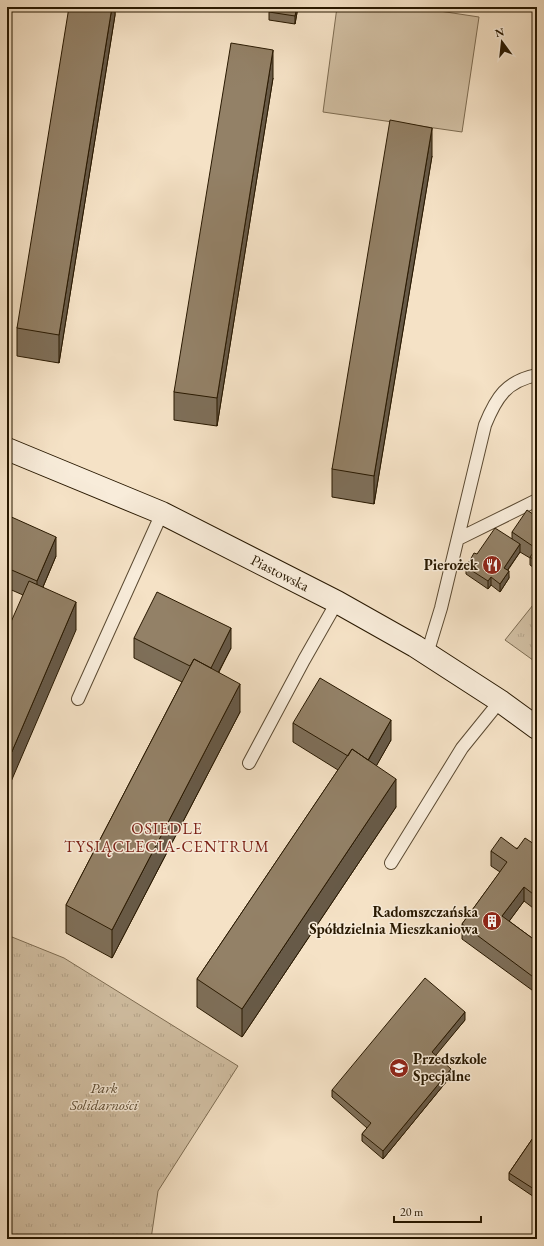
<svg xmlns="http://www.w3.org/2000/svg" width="544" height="1246" font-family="'EB Garamond',serif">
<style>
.park{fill:url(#park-tufts);stroke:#7d6c52}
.pitch{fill:#d2c0a4;stroke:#7d6c52}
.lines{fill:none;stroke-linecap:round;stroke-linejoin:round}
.lane-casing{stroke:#5b4a32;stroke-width:14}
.secondary-casing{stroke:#281800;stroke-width:24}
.lane{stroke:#f8ecda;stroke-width:12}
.secondary{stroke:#f8ecda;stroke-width:22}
.wall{fill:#7e6f59;stroke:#281800}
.shaded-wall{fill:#675a48;stroke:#281800}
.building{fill:#938167;stroke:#281800}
.labels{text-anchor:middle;stroke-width:3;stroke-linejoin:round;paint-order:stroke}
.poi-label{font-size:15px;font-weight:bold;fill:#281800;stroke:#f8ecda;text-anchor:end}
.street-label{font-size:15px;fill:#281800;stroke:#f8ecda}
.park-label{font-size:15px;font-style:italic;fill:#5b4a31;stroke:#f8ecda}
.neighbourhood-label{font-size:16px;letter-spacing:1px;fill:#7a1f14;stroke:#f8ecda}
</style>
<defs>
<pattern id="park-tufts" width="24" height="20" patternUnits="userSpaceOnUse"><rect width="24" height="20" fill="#d2c0a4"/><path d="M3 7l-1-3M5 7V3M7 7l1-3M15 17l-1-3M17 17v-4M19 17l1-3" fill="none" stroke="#b4a48b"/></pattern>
</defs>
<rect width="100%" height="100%" fill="#f5e2c6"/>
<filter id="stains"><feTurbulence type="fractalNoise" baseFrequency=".005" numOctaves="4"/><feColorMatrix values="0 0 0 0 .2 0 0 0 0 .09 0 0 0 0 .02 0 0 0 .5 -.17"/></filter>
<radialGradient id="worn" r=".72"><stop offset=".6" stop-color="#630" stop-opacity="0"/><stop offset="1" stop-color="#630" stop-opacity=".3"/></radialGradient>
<path class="park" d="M537,600V663L505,640Z
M7,935L64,958L238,1066L158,1191L151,1239H7Z"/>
<path class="pitch" d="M337,7H413L479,17L462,132L323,112Z"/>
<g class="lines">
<defs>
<path id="lane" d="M458,539L537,500
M427,654L441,608L485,425C496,398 506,381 537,375
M78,699L162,513
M249,763L304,660L337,602
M391,863L462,748L500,701"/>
<path id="secondary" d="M7,449L162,513L337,602L415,646L500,701L537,728"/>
</defs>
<use href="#lane" class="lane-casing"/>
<use href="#secondary" class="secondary-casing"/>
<use href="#lane" class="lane"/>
<use href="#secondary" class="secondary"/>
</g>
<path class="wall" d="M115,7V15L59,363L17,356V328Z
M270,7H298L295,24L269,20V12Z
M273,78L217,426L174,420V392Z
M432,156L374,504L332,497V469Z
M7,515L56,556L43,587L76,630L23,595L7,588Z
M537,517V570L530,565V558L520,552L508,570L509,578L500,592L491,585L488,589L466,574V567L477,554L512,539V532Z
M134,638L231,648L219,672L240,712L112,958L66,933V905L182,682L134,658Z
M293,723L391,740L376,766L396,807L242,1037L197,1007V979L338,770L293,742Z
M537,846V911L524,901L509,921L532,938L537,931V992L536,993L462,939V924L500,872L491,866V851Z
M465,1020L435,1055L451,1076L383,1159L362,1141V1134L367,1128L332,1097V1090Z
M537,1132V1199L509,1180V1173Z"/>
<path class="shaded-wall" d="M112,7H115V15L59,363V335Z
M297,7H298L295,24V16Z
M273,50V78L217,426V398Z
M432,128V156L374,504V476Z
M56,537V556L37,601V581Z
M520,544V552L504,575V568Z
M509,571V578L500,592V584Z
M491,577V585L488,589V581Z
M76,602V630L7,791V763Z
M231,628V648L207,694V675Z
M240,684V712L112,958V930Z
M391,720V740L365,786V766Z
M396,779V807L242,1037V1009Z
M524,887V901L502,931V916Z
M537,978V992L536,993V979Z
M465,1012V1020L432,1060V1052Z
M451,1069V1076L383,1159V1151Z"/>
<path class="building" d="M69,7H112L59,335L17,328Z
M270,7H297L295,16L269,12Z
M231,43L273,50L217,398L174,392Z
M390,120L432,128L374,476L332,469Z
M527,510L537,517V549L512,532Z
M7,515L56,537L37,581L7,568Z
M495,528L520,544L504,568L509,571L500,584L491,577L488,581L466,567L474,553L477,554Z
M533,553L537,556V562L530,557Z
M29,581L76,602L7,763V631Z
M157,592L231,628L211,668L194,659L190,666L134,638Z
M194,659L240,684L112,930L66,905Z
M320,678L391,720L368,760L352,749L348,756L293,723Z
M352,749L396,779L242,1009L197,979Z
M501,837L517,849L525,838L537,846V897L524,887L502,916L532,938L537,931V978L536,979L462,924L507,862L491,851Z
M425,978L465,1012L432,1052L451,1069L383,1151L362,1134L371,1123L332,1090Z
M537,1132V1191L509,1173Z"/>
<defs>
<symbol id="restaurant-disc" viewBox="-11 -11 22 22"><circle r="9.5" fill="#8f2418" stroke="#f8ecda"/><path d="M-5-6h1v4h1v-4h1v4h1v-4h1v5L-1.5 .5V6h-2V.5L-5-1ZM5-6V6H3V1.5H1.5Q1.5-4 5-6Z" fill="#fff"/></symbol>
<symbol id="building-disc" viewBox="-11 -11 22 22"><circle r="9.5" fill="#8f2418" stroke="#f8ecda"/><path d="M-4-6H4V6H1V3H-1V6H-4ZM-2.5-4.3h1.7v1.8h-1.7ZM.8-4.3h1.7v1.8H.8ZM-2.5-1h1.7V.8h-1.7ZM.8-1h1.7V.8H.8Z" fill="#fff"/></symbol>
<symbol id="school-disc" viewBox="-11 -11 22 22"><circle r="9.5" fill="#8f2418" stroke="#f8ecda"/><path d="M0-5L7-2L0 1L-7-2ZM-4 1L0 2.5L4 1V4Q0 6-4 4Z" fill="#fff"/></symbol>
</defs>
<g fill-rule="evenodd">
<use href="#restaurant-disc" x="481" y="554" width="22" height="22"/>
<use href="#building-disc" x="481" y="910" width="22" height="22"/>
<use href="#school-disc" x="388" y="1057" width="22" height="22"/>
</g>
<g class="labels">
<g class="poi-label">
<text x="478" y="570">Pierożek</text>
<text x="478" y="917">Radomszczańska<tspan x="478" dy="17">Spółdzielnia Mieszkaniowa</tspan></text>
<text x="413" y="1064" text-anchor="start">Przedszkole<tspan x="413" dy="17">Specjalne</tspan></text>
</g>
<g class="street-label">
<text transform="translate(280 573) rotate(27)" y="5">Piastowska</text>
</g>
<g class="park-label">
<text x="104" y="1093">Park<tspan x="104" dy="17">Solidarności</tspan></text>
</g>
<g class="neighbourhood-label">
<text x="167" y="834">OSIEDLE<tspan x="167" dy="18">TYSIĄCLECIA-CENTRUM</tspan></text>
</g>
</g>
<rect width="544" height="1246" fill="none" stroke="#f5e2c6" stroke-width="24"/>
<rect x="8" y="8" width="528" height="1230" fill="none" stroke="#281800" stroke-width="2"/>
<rect x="12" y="12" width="520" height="1222" fill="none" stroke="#281800"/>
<g transform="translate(502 42) rotate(345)" stroke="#f8ecda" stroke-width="3" paint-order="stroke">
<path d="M0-3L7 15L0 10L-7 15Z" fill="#281800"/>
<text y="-6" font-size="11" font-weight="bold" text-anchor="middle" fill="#281800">N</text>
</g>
<path d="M394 1216v6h87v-6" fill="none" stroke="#281800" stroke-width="2"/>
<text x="400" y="1216" font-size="12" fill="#281800" stroke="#f8ecda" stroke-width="3" paint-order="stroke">20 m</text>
<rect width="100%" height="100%" filter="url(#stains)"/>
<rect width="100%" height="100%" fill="url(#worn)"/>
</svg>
